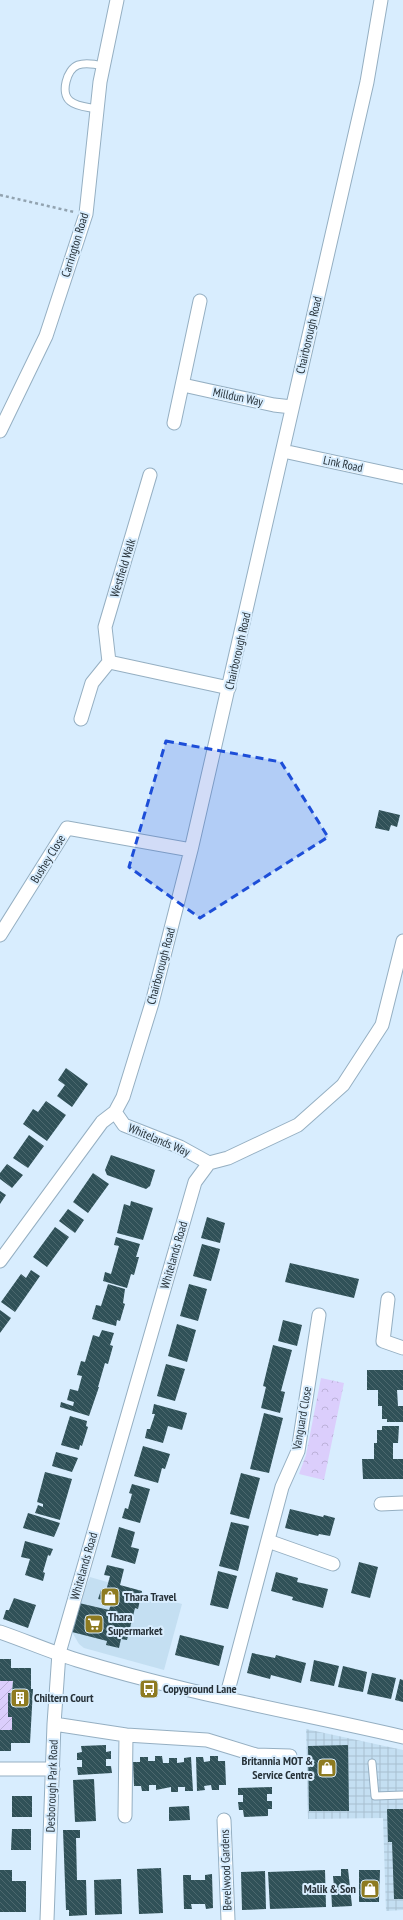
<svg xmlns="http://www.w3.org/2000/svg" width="403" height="1920" font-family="'PT Sans Narrow',sans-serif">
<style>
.built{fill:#c4dff2}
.industrial{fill:url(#industrial-grid)}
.park{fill:url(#park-crowns)}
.garden{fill:url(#garden-furrows)}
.building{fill:url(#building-back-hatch)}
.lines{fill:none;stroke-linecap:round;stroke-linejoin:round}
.lane-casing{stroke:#95afc2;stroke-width:9}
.street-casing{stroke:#95afc2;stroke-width:15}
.path{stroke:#92a3b0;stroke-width:2.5;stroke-dasharray:3 3;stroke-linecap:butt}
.lane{stroke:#fff;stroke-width:7}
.street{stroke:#fff;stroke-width:13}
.marked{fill:#1d4ed8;fill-opacity:0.2;stroke:#1d4ed8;stroke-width:3;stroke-dasharray:8 5;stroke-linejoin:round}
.labels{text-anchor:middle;stroke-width:4;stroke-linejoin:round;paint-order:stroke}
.street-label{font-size:12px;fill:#273239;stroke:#d8edfe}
.poi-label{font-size:12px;font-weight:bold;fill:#273239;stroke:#d8edfe;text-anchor:start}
</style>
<defs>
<pattern id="industrial-grid" width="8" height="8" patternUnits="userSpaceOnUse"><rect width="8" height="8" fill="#c4dff2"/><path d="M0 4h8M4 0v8" fill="none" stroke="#a8c0d0"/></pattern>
<pattern id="park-crowns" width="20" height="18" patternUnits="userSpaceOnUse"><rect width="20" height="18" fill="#dbcefc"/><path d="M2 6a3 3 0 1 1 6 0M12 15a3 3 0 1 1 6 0" fill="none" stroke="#bcb1d9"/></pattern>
<pattern id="garden-furrows" width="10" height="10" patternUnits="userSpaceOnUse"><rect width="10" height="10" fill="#dbcefc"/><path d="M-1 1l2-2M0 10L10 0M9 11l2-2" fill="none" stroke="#bcb1d9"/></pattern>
<pattern id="building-back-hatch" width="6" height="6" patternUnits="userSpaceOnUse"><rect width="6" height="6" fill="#305158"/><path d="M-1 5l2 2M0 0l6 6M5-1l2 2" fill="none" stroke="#4c686e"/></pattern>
</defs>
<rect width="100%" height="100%" fill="#d8edfe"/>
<path class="built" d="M90,1577L182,1604L164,1670L84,1648L79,1644L72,1632L79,1603Z"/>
<path class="industrial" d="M306,1729L403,1750V1910L386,1911L383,1818L308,1819Z"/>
<path class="park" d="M321,1378L344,1383L324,1480L299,1474L306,1455Z"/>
<path class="garden" d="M0,1681H13L8,1717H12V1730H0Z"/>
<path class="building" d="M379,810L400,815L397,827L391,825L389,831L375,828Z
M66,1068L88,1084L72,1107L57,1096L65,1085L58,1080Z
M46,1101L66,1115L47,1141L23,1124L33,1109L38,1112Z
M29,1135L44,1146L28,1168L13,1158Z
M111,1155L155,1170L150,1186L146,1189L107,1175L105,1170Z
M7,1164L23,1175L12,1188L0,1179V1173Z
M93,1173L109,1184L88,1213L73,1202Z
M0,1191L6,1195L0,1204Z
M131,1201L153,1208L143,1240L117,1233L124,1204L130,1206Z
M68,1209L84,1220L75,1233L59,1221Z
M207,1217L225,1223L220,1243L201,1238Z
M55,1227L69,1237L47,1267L33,1257Z
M116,1237L140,1244L136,1257H139L134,1275L131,1274L127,1288L103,1281L105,1272L111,1274L119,1246L114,1245Z
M202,1244L220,1249L211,1281L193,1276Z
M290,1263L359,1279L354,1298L285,1282Z
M31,1270L40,1276L15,1312L1,1302L21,1274L26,1278Z
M108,1284L125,1289L123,1303L125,1304L120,1321L117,1320L116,1326L92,1319L96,1305L101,1306Z
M189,1284L207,1289L198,1321L180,1316Z
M0,1310L11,1318L0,1333Z
M283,1320L302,1325L297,1346L278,1341Z
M177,1324L196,1330L187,1362L168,1356Z
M102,1330L114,1333L110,1345L113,1346L108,1364L105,1363L98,1387H99L89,1416L60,1407L61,1402L73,1406L74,1402L67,1400L70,1389L78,1391L82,1376L77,1375L81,1361L85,1362L93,1335L99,1337Z
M273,1345L292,1350L281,1391L285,1392L280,1413L261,1408L266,1387L263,1386Z
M166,1364L185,1369L175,1401L157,1396Z
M367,1370H403V1390H397L398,1406H403V1422H387V1419H382V1406H378V1390H367Z
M154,1404L187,1413L182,1430L168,1426L163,1443L145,1438L147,1429H150L155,1414H152Z
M264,1413L283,1418L269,1473L250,1469Z
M70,1416L87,1421L86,1426L88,1427L82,1446L80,1445L79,1450L61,1445Z
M382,1426H399L398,1443H393V1459H403V1479H363L362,1459H374V1443H377V1430H382Z
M143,1446L170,1454L165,1469L162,1468L158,1483L134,1476Z
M56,1452L78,1458L72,1472L52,1466Z
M45,1472L72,1479L60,1520L35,1513L38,1505L43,1507V1504L37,1502Z
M241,1473L260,1478L249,1519L230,1514Z
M132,1484L150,1489L140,1523L122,1518L125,1508L128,1509L132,1494L129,1493Z
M290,1509L323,1517L324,1515L335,1518L330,1536L319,1534L318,1536L285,1528Z
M28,1513L60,1523L54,1537L23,1528Z
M231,1522L249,1526L238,1571L219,1566Z
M119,1527L135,1532L131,1547L139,1549L135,1564L111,1557Z
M25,1541L53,1549L50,1556L48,1555L43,1572L45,1573L43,1581L25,1575L30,1559L21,1557Z
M359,1562L378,1567L370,1598L351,1593Z
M107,1565L124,1569L120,1585L142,1591L138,1609L135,1608L127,1640L121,1639L119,1648L106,1645L107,1641L72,1632L79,1603L109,1610L112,1602L98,1599L101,1590L106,1591L110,1576L104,1575Z
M218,1571L237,1576L228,1609L210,1605Z
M276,1572L298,1578L297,1582L328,1589L323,1608L292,1600L293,1597L271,1591Z
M14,1598L36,1605L28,1628L3,1619L6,1610H9Z
M180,1635L224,1646L219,1666L175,1655Z
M252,1653L275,1658L276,1655L306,1663L301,1683L271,1675L270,1679L247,1673Z
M0,1659H11V1668H31V1689H33L30,1743H11V1751H0V1730H12V1717H8V1693H12L13,1681H0Z
M314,1660L339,1666L334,1686L310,1681Z
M343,1666L367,1672L363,1692L338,1687Z
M372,1673L396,1678L391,1699L367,1694Z
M400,1679L403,1680V1702L395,1700Z
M106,1745V1752L111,1751V1759H106V1766H111L112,1773L78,1775L77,1767H82V1760H77V1753L82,1752L81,1746Z
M348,1745L349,1811H309L308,1746Z
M155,1756H162L163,1763H169V1758H177V1763L184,1762V1758L191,1757L193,1791H185V1787H178V1792H171V1787L156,1790V1785H149V1791H142L141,1786H134L133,1762H140V1757H148V1761H155Z
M210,1756H218V1761H225L226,1785H219V1790H212L211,1785L204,1786L205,1790L197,1791L196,1757H203L204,1762L210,1761Z
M94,1779L96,1821L75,1822L73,1780Z
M272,1787V1794H267V1801H272V1809H268V1816L244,1817L243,1810H239L238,1802H243V1795H238V1788Z
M12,1796H32V1817H12Z
M189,1806L190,1820L169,1821V1807Z
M387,1809H403V1899H394L392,1842H388Z
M12,1829H31V1850H11Z
M63,1830H80V1838H76L77,1880H86L87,1915L69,1916V1910H66Z
M161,1868L163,1913L139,1914L137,1869Z
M341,1869H348L352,1906L332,1907L331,1887H334L333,1876H341Z
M0,1870H12V1881H26V1912H0Z
M325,1870L326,1907L270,1909L268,1872Z
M359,1870H380L379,1902H359Z
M265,1871L266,1909L242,1910L241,1872Z
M212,1874L213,1908L206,1909L205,1904H191L192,1909H184L183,1875H191V1880H205V1875Z
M121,1879L122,1914L95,1915L94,1880Z"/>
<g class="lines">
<defs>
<path id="lane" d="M97,109C88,107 77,107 70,101C60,93 67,69 78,65C86,62 95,64 103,66
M372,1763L375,1796L403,1795"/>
<path id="street" d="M183,385L274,405L292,407
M174,423L200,301
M0,431L46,336L86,214L100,82L117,0
M283,451L403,477
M109,662L229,688
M81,719L92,683L109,662L105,627L150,475
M0,935L67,828L191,850
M115,1112L124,1125L180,1147L209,1163
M0,1261L102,1122L115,1112L123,1097L152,1003L191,850L367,82L381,0
M388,1299L383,1341L403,1348
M381,1504L403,1503
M268,1541L333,1564
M0,1632C26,1641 51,1652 77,1660C184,1693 295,1712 403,1737
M226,1698L282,1487L298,1451L319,1315
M54,1724L126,1735
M0,1769H53
M125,1816L126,1735L207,1740L256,1755L290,1756
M224,1820L228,1920
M47,1920L54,1724L59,1653L195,1182L209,1163L228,1158L298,1125L343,1085L382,1025L403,941"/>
</defs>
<use href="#lane" class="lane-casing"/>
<use href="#street" class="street-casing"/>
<path class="path" d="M0,195L74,212"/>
<use href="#lane" class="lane"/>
<use href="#street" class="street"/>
</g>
<path class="marked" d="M166,741L281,762L328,837L200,918L129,867Z"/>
<defs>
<symbol id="shop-square" viewBox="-11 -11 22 22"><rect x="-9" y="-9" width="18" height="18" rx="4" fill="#8e7b21" stroke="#d8edfe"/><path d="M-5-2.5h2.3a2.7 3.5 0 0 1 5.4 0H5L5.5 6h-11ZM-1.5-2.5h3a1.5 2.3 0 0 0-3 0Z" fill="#fff"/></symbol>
<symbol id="supermarket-square" viewBox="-11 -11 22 22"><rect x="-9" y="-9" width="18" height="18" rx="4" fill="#8e7b21" stroke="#d8edfe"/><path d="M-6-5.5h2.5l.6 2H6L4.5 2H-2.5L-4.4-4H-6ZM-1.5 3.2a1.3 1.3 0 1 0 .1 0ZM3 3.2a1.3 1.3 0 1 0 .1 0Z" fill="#fff"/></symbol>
<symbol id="bus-square" viewBox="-11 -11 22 22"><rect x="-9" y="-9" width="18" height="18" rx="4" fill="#8e7b21" stroke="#d8edfe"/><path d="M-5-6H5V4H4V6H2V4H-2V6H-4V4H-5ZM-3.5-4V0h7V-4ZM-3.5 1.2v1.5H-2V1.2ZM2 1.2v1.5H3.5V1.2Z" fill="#fff"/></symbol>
<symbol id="building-square" viewBox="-11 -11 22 22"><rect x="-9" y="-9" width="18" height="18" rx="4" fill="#8e7b21" stroke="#d8edfe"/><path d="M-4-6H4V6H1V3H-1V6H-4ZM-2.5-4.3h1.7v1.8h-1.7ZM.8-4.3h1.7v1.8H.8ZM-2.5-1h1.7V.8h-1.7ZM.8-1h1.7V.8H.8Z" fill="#fff"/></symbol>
</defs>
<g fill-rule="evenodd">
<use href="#shop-square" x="99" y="1586" width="22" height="22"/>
<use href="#supermarket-square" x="83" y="1613" width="22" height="22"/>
<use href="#bus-square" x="138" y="1678" width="22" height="22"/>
<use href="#building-square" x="9" y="1687" width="22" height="22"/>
<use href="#shop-square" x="316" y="1757" width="22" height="22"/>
<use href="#shop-square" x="359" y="1878" width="22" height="22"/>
</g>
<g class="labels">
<g class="street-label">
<text transform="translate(75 245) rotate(-73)" y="4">Carrington Road</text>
<text transform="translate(309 335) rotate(-77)" y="4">Chairborough Road</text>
<text transform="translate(238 397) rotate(12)" y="4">Milldun Way</text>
<text transform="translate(343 464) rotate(12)" y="4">Link Road</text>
<text transform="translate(123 568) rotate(-73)" y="4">Westfield Walk</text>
<text transform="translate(238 651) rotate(-77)" y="4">Chairborough Road</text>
<text transform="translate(48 859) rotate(-58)" y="4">Bushey Close</text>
<text transform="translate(161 966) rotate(-75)" y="4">Chairborough Road</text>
<text transform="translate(159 1140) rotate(23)" y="4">Whitelands Way</text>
<text transform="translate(174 1255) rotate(-74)" y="4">Whitelands Road</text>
<text transform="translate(302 1418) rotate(-80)" y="4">Vanguard Close</text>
<text transform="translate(84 1566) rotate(-74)" y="4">Whitelands Road</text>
<text transform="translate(52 1786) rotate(-88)" y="4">Desborough Park Road</text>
<text transform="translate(226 1870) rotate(-92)" y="4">Bevelwood Gardens</text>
</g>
<g class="poi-label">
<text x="124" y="1601">Thara Travel</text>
<text x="108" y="1621">Thara<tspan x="108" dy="14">Supermarket</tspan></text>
<text x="163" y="1693">Copyground Lane</text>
<text x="34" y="1702">Chiltern Court</text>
<text x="313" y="1765" text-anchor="end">Britannia MOT &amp;<tspan x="313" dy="14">Service Centre</tspan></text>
<text x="356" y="1893" text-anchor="end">Malik &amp; Son</text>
</g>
</g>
</svg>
